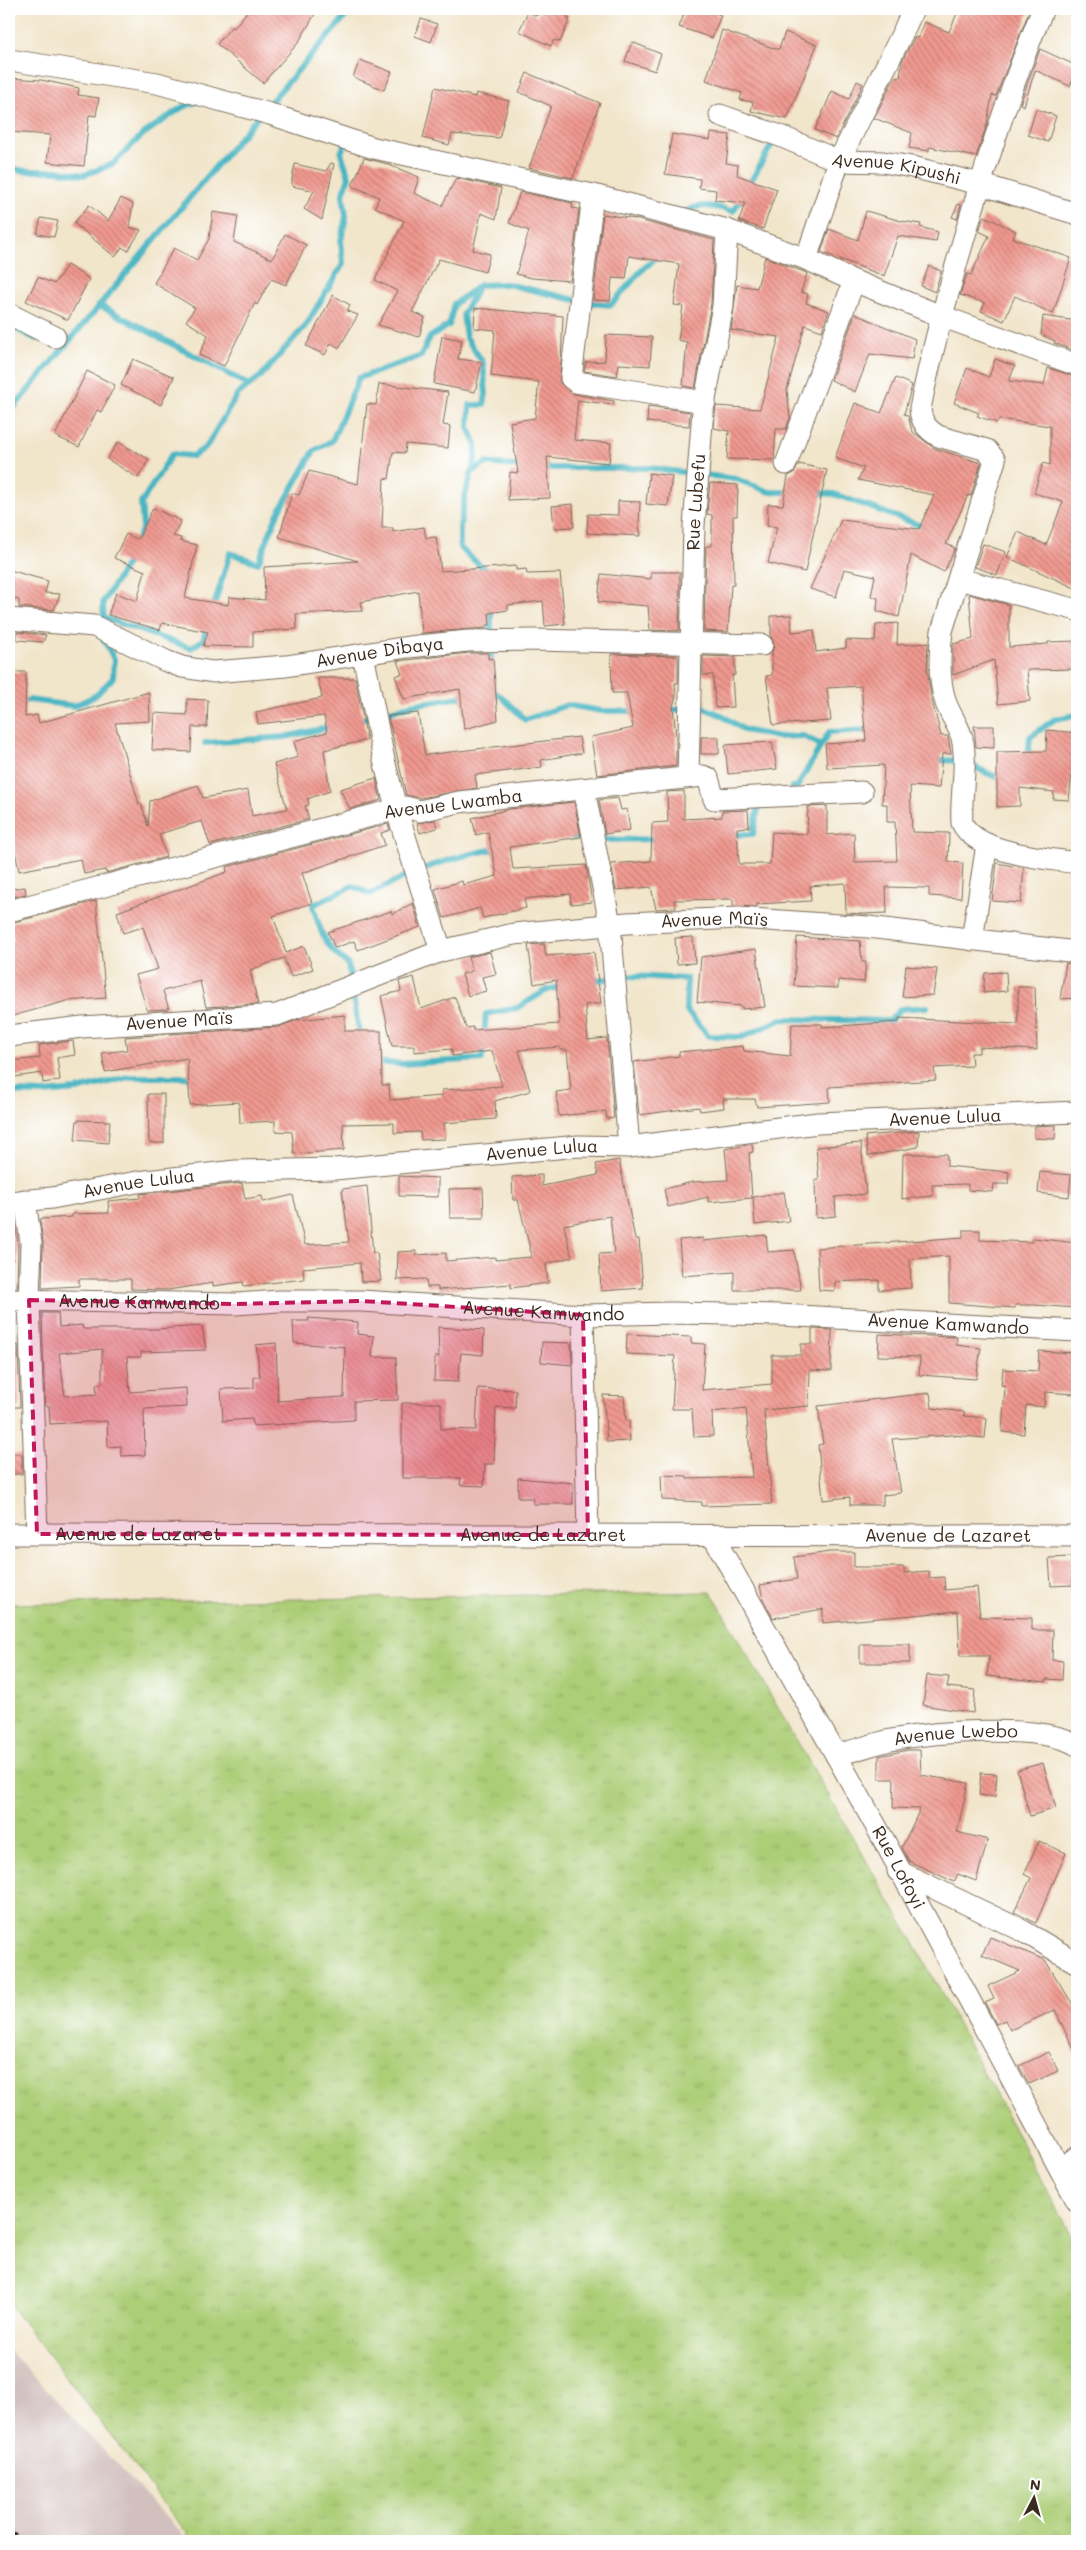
<svg xmlns="http://www.w3.org/2000/svg" width="1086" height="2550" font-family="Mali,sans-serif">
<style>
.railway{fill:#d1c0bd}
.grass{fill:url(#grass-tufts);stroke:#747c4a}
.lines{fill:none;stroke-linecap:round;stroke-linejoin:round}
.stream{stroke:#47b5c2;stroke-width:6}
.building{fill:url(#building-back-hatch);fill-rule:evenodd}
.minor-casing{stroke:#7b6b5a;stroke-width:23}
.minor{stroke:#fff;stroke-width:21}
.rail{stroke:#3b2a1e;stroke-width:4;stroke-dasharray:8 4;stroke-linecap:butt}
.marked{fill:#c2185b;fill-opacity:0.2;stroke:#c2185b;stroke-width:4;stroke-dasharray:10 6;stroke-linejoin:round}
.labels{text-anchor:middle;stroke-width:5;stroke-linejoin:round;paint-order:stroke}
.street-label{font-size:18px;fill:#3b2a1e;stroke:#fff}
</style>
<defs>
<pattern id="grass-tufts" width="24" height="20" patternUnits="userSpaceOnUse" patternTransform="scale(1.25)"><rect width="24" height="20" fill="#acce77"/><path d="M3 7l-1-3M5 7V3M7 7l1-3M15 17l-1-3M17 17v-4M19 17l1-3" fill="none" stroke="#95b166"/></pattern>
<pattern id="building-back-hatch" width="6" height="6" patternUnits="userSpaceOnUse" patternTransform="scale(1.25)"><rect width="6" height="6" fill="#f09990"/><path d="M-1 5l2 2M0 0l6 6M5-1l2 2" fill="none" stroke="#c47d75"/></pattern>
</defs>
<rect width="100%" height="100%" fill="#fff"/>
<filter id="ink" filterUnits="userSpaceOnUse"><feTurbulence type="fractalNoise" baseFrequency=".02" numOctaves="2"/><feDisplacementMap in="SourceGraphic" scale="10" xChannelSelector="R" yChannelSelector="G"/><feConvolveMatrix kernelMatrix="1 2 1 2 8 2 1 2 1" color-interpolation-filters="sRGB"/></filter>
<filter id="wash" filterUnits="userSpaceOnUse"><feTurbulence type="fractalNoise" baseFrequency=".0096" numOctaves="4" result="noise"/><feDisplacementMap in="SourceGraphic" scale="20" xChannelSelector="R" yChannelSelector="G"/><feGaussianBlur stdDeviation="1.12" result="paint"/><feColorMatrix in="noise" values="0 0 0 0 0 0 0 0 0 0 0 0 0 0 0 0 0 1.4 0 .05"/><feComposite in="paint" operator="in"/></filter>
<g filter="url(#wash)">
<rect width="100%" height="100%" fill="#f1e5ca"/>
<path class="railway" d="M9,2350L189,2541H9Z"/>
<path class="grass" d="M711,1592L922,1957L1077,2247V2541H193L9,2304V1604Z"/>
<g class="lines">
<path class="stream" d="M9,168L25,171H58L84,175L113,164L142,135L181,108L198,101
M748,186L775,139
M683,214C698,201 716,207 733,211L743,195
M478,287L463,314L466,337L483,363L486,394L484,405H470L469,428L476,444L475,460L465,496L460,526V548L489,573
M99,305L249,385
M9,325L36,339
M9,413L259,115L352,9
M539,468H650L736,479L770,492H793
M471,473L486,463L524,467
M813,493L834,494L927,528
M137,542L143,527L141,503L172,454L193,456L206,447L238,394L261,376L306,325L343,264L341,241L346,216L343,194L349,177L341,153L345,143
M491,605V665
M213,609L230,553L258,563L277,515L314,451L332,441L359,378L421,356L430,337L449,325L454,304L480,285L507,284L584,302L611,305L641,271L659,255
M104,618L191,648L203,640L208,624
M104,620L103,602L132,556
M489,689L502,697L525,720L567,705L601,711H637
M9,706L29,700L74,706L95,696L113,678L114,659L103,638
M667,711L699,706L721,715L744,730L778,737L803,736L821,745
M356,721L411,705L468,696
M205,743L285,737L335,726
M1028,758L1030,737L1055,719L1077,715
M935,760C944,760 954,760 963,762C977,766 989,777 1003,778
M792,787H797L829,732L873,730
M730,835L753,834L759,804L762,802
M573,837L588,835L602,840L660,839
M589,981L633,976L687,979L686,1010L709,1036L742,1037L782,1019L890,1021L900,1009L927,1007
M360,1038L348,964C325,947 320,932 313,905L353,886L371,894C416,869 448,858 499,848
M375,1062L401,1064L482,1059L486,1014L517,1008L547,990L565,986
M9,1092L43,1093L77,1090L129,1077H197"/>
</g>
<g id="blocks">
<path class="building" d="M249,9H318L298,43L263,83L217,44L232,26L234,28Z
M540,9H556L569,14L567,18L570,19L560,42L554,40L551,46L519,31L528,12L537,16Z
M686,9H704L721,15L712,38L679,27Z
M959,9H1030L996,96L992,95L987,124L976,157L929,147V151L909,148L912,133L874,118L895,77L900,78L902,61L915,37L918,38L924,22L949,32Z
M421,19L437,24L431,42L415,36Z
M722,30L776,49H779L785,32L817,45L787,119L751,111L753,102L740,100L742,93L706,80Z
M632,42L661,54L655,71L625,61Z
M1040,49L1077,66V70L1070,86L1035,70L1024,106L1020,104Z
M360,60L392,72L384,90L353,77Z
M527,73L600,103L573,178L529,168L551,106L519,92Z
M9,78L41,80L79,88L78,95L99,98L96,116L89,115L84,166L47,162L50,135L9,132Z
M857,81L863,84L836,139L815,130L832,91L849,99Z
M435,87L475,97L476,93L509,101L499,138L452,134L449,145L423,138Z
M1036,109L1056,116L1048,142L1028,135Z
M711,133L730,135L726,163L738,165L737,175L777,189L763,229L739,221L745,203L715,200L716,190L699,188L700,179L665,174L672,134L710,140Z
M364,158L384,163L419,177L414,193L442,206L456,178L501,188L496,219L481,213L473,250L490,254L485,272L439,259L412,312L425,317L419,337L378,325L397,291L375,280L404,221L375,207L379,197L352,186Z
M331,163L334,164L322,220L304,209L314,191L292,186V179L295,164L326,171Z
M520,192L573,203L572,208L579,209L570,281L532,278L516,274L529,231L509,223Z
M121,198L133,204L129,227L141,230L128,251L122,247L115,257L74,223L89,205L108,221Z
M958,204L961,205L957,219L952,217Z
M866,211L901,221L921,224L920,227L938,232L936,242L898,236L884,276L821,252L829,229L858,240Z
M213,212L238,216L234,242L272,259L285,234L306,245L286,285L271,279L257,305L255,303L224,366L199,355L208,335L186,321L195,308L154,283L174,248L197,260L209,239Z
M603,214L635,219L714,240L711,304L695,388L683,386L687,342L678,340L683,306L674,305L679,264L629,256L626,279L612,278L610,301L593,300Z
M984,216L1016,231L1013,238L1071,258L1053,314L1015,296L1004,321L981,311L985,303L960,295L967,274L971,275L989,236L979,231Z
M41,218L58,221L54,237L37,234Z
M765,257L807,273L801,292L808,294L806,303L829,311L822,331L805,325L787,390L790,418L786,429H776L774,460L727,459L729,431L714,428L716,406L760,409L779,337L731,330L737,285L757,288Z
M67,265L89,279L68,320L26,301L38,277L54,284Z
M929,266L941,271L935,292L921,286Z
M333,295L350,305L347,311L358,315L339,348L331,343L325,355L306,346Z
M475,308L563,316L560,383L574,394L614,401L613,405L578,400L574,440L611,443L609,463L547,457L550,498L508,500L510,472L518,473L510,422L535,418L539,382L491,376L495,330L474,328Z
M855,314L915,339L912,359L870,354L855,392L831,380Z
M1043,316L1077,321L1075,351L1054,343L1055,341L1041,335Z
M606,335L652,337L650,366L619,364L617,376L584,371L586,362L605,361Z
M442,336L462,340L458,359L482,362L475,392L434,384Z
M133,359L174,377L161,405L121,385Z
M995,359L1015,366L1009,381L1044,385L1048,368L1077,377V589L1007,557L1018,532L1046,545L1063,502L1034,493L1043,463L1050,465V426L999,419L997,423L977,416L979,413L954,403L967,368L989,377Z
M87,371L115,385L101,412L97,410L79,447L55,436Z
M896,378L912,385L904,414L908,416L912,431L934,448L981,463L971,496L968,495L946,544L955,548L944,572L911,555L899,617L877,611L878,598L871,596L875,576L844,569L836,597L810,589L841,520L919,529L934,495L858,480L864,468L835,458L855,403L881,413Z
M379,384L448,392L443,425L450,426L448,448L406,444L405,453L393,452L389,479L384,478L382,528H393V532L424,527L426,538L436,537L441,571L516,566V570L526,569L527,574L560,573L565,624L545,626L543,601L508,605V610L489,613L490,625H486V628L422,633L418,591L361,602L363,611L296,614L297,629L253,632V647L203,646L208,632L162,623L160,630L108,615L116,593L137,601L145,571L114,558L126,534L138,539L153,508L181,521L173,536L181,538L180,541L197,545L185,598L228,605L229,597L265,600L264,567L358,561L279,537L292,493L299,495L309,471L358,484L367,404L376,405Z
M648,406L690,412L689,426L647,422Z
M118,442L149,459L138,478L107,459Z
M799,464L827,470L805,572L768,563L777,527L767,526L768,504L783,505L788,476L794,473Z
M649,473L672,476L668,506L646,504Z
M710,483L738,485L737,516H733L734,585H731L728,632L704,631L706,546H712V515L707,514Z
M618,501L640,502L639,526L641,536L587,533L588,514L618,515Z
M573,504L574,527L554,528L552,506Z
M983,544L1006,552L997,575L975,567Z
M9,570L48,581L45,593L60,594L54,610L19,607V600L9,597Z
M651,572H680L679,631L650,630L648,606L598,602L601,574L651,579Z
M969,594L1009,605V647L1048,644V642L1077,641V669L1027,670L1030,701L998,704L994,660L953,675V644L973,639Z
M791,615L792,632L814,630L816,652L846,648V640L875,641L876,625L898,623L897,645L928,643L927,668L931,697L941,736H948L951,754H942L939,788L910,786L912,832L949,833L948,862L963,863L961,898L929,896V888L886,887L887,913L863,914L846,913L845,883L810,886L811,901L757,904V907L733,906V899L674,900L676,908L656,909L651,887L616,890L611,864L651,861L652,823L668,822L667,792L684,791V819L722,817V811L748,810L749,827L737,828L739,864H770L772,832L807,834L808,807L827,806V835L854,833L855,862L897,861L895,822H887V804H882L884,765L827,768L825,744L866,741L861,686L827,688L831,721L773,725L766,676L772,675V652L774,645L771,637V616Z
M17,632L46,635L43,642L17,640Z
M469,653H488V659L493,658L498,720L464,729L460,689L404,699L395,676L402,674L397,661Z
M611,654L678,656V683H675L676,696L673,706L676,737V766L597,775L591,737L633,728L627,693H612Z
M703,656L735,657V675H732L734,707L715,708L713,675H703Z
M9,672H26L25,717L37,715L39,723L149,692L150,721L115,723L139,804L141,803L148,826L150,801L198,785L203,798L248,790L252,816L287,809L274,764L298,757L294,741L327,732L324,716L258,724L256,712L322,698L318,678H355L367,740L324,750L330,791L307,799L309,805L305,806L309,819L210,845L202,821L159,834L166,857L106,873L105,870L84,874L81,859L19,871L9,822Z
M187,699L208,700L207,727H192L191,752L152,750L154,713L187,715Z
M418,713L425,755L579,737L582,753L541,760L542,767L475,775L477,788L420,798L406,795L388,716Z
M974,726H994V748L976,747Z
M1047,730L1077,733L1069,800L1053,799L1054,792L1020,788V806L997,807V752L1046,751Z
M701,737H719V754H701Z
M772,742L777,769L728,774L725,745Z
M376,778L381,800L350,809L340,789Z
M618,798L621,810L627,809L630,830L605,834L599,800Z
M574,802L581,837L510,847L513,869L586,865L592,902L571,904L570,894L524,899L526,908L483,918L480,908L444,918L435,889L462,881L463,885L497,876L488,832L476,835L472,818L510,809Z
M435,820L437,828L420,833L417,823Z
M388,824L390,830L381,833L385,845L302,873L312,903L273,916L286,953L304,946L313,969L291,977L284,958L250,970L258,1004L206,1007L200,981L163,991L169,1009L147,1010L136,975L158,969L143,927L123,933L117,912L227,872L226,867Z
M997,863L1024,868L1021,903L992,901Z
M25,887L26,894L9,898V889Z
M96,901L106,998L67,1001L9,1017V941H14L10,923Z
M413,903L420,927L358,950L354,941L335,948L328,932L391,911L392,914Z
M693,937L695,963L677,964L675,938Z
M797,937L860,941L862,962H866L864,982L838,980V988L794,986Z
M544,944L546,956L594,952L601,1003L585,1005L588,1040L607,1038L614,1118L607,1119L606,1111L559,1116L556,1092L571,1090L567,1050H560V1047L519,1050L530,1091L495,1101L496,1119L444,1123L445,1139L421,1140L420,1132L394,1133V1123L343,1124L344,1150L294,1154L292,1132L275,1131V1121L240,1123L239,1102L190,1105L187,1058L105,1072L102,1053L127,1050L125,1037L278,1027L297,1020L345,1015V1031H381L382,1085H389L390,1100L442,1096V1090L502,1086L492,1051L452,1056V1049L414,1052V1046H392L381,996L401,991L399,981L414,977L421,1009L455,997L466,1028L473,1027V1030L559,1024L556,980L534,984L528,945Z
M756,949L765,1007L742,1009V1006L697,1002L701,957Z
M490,952L496,974L482,977L486,991L468,996L462,974L472,971L468,957Z
M1066,963L1077,964V998L1060,999Z
M906,966L937,969L933,995L902,997Z
M1006,972L1007,991L983,993L985,973Z
M1018,987H1035L1037,1050L979,1047V1053H971L972,1066L934,1068L936,1080L829,1087L830,1102L757,1107L755,1099H723L724,1108L700,1111L699,1107L639,1115L634,1062L679,1056V1052L743,1046L744,1051L790,1056L792,1024H822V1027L899,1022V1018L1018,1024Z
M73,1041L75,1055L57,1058L60,1080L43,1083L42,1073L14,1077L11,1061L40,1058L39,1045Z
M148,1094H164V1143H149Z
M77,1120L110,1121L108,1143L75,1140Z
M1056,1125L1055,1139L1034,1138L1035,1126Z
M919,1131L918,1147L868,1156L865,1136Z
M861,1143L866,1194L835,1197L836,1216L816,1218L815,1180H819L816,1147Z
M752,1144L753,1152L749,1153L752,1198L708,1202V1197L668,1207L664,1189L692,1182L728,1180L725,1149Z
M903,1154H947V1166L1009,1172L1008,1184H994L993,1192L968,1190V1184L932,1185L933,1196L902,1199Z
M619,1160L635,1239H639L643,1288L601,1291L599,1254L614,1253L610,1216L564,1225L572,1257L546,1264L548,1283L511,1288V1284L438,1290V1287H427L426,1279L397,1280L398,1252L416,1251V1255L446,1253V1261L495,1257V1260L532,1257L518,1200H513L512,1177L542,1175V1186L598,1175L596,1164Z
M1040,1172L1071,1175L1069,1197L1038,1193Z
M399,1176L438,1178V1197L399,1196Z
M242,1183L245,1199L262,1196L263,1202L293,1195L305,1245L349,1242L342,1189L367,1186L373,1253H377L381,1281L361,1282L360,1263L303,1268L304,1279L244,1286L243,1282L213,1286V1283L168,1290L131,1289V1279H79V1286L42,1288L43,1243L40,1219L72,1217V1214L109,1213L108,1201L140,1198V1194Z
M483,1188L484,1218H450L449,1189Z
M784,1192L789,1221L755,1225L753,1197Z
M10,1222H15L18,1244L17,1288H9V1260H13Z
M963,1230H980V1240L1032,1242L1033,1238L1077,1243L1074,1284H1077V1308L1034,1305H1015V1308L949,1303V1256L910,1259L911,1288L879,1290V1280L835,1282V1291L819,1290L817,1248L963,1237Z
M766,1235L768,1252L794,1250L801,1290H734V1272L682,1276L679,1240L703,1238V1241Z
M42,1313H58L59,1327L82,1325L83,1329H157L202,1326L206,1350L141,1352V1357H127L130,1392L186,1388L187,1407L144,1409L145,1455L121,1456V1446L108,1447L107,1421L50,1424L49,1406H45ZM102,1349V1384H96L97,1394L65,1396L59,1353Z
M308,1318L358,1322L357,1334L374,1336L372,1357H396L398,1400L354,1401V1420L253,1426L252,1419L223,1421L221,1389L254,1388V1377H260L256,1345L276,1343L278,1401L344,1397L345,1347L294,1343L293,1321H309Z
M438,1327L484,1330L483,1355L461,1353L458,1382L434,1381L435,1357H439Z
M812,1329L832,1330L831,1371L810,1370L809,1406L764,1410L772,1504L702,1506V1502L662,1500L661,1475L687,1476V1479L752,1477L746,1408L712,1412L713,1436L694,1437L692,1409H672L675,1356L626,1354L627,1334L691,1337V1343L705,1344L702,1390L772,1384V1355H801V1344H812Z
M879,1334L957,1337L956,1345L981,1348L976,1379L919,1375L920,1357L878,1356Z
M542,1342L571,1343L572,1365L541,1362Z
M9,1345H18L20,1407H9Z
M1039,1351L1077,1353L1074,1394L1045,1392L1044,1407L1026,1405L1024,1434L1002,1432L1005,1386L1001,1385L1003,1369L1038,1371Z
M478,1388L516,1390L515,1408L496,1407L494,1464H485L484,1486L460,1485L461,1478H402V1403H441V1429L476,1430Z
M930,1393L932,1408L964,1412V1416L987,1418L985,1438L952,1435L892,1439L901,1493L883,1495V1505H850V1497L823,1500L818,1445L823,1444L818,1406Z
M603,1395L624,1396L626,1421H629L630,1441L607,1442Z
M9,1454H22V1474H9Z
M518,1478L573,1483V1504H533V1498H518Z
M830,1552H854V1567H904V1573L929,1571V1578L944,1577L945,1590L977,1587L980,1617L1032,1618V1630H1053L1052,1660L1063,1661L1062,1680L1046,1679V1682L987,1676L989,1656H960L958,1611L823,1623V1609L773,1618L763,1599L760,1585L797,1579L794,1557Z
M1071,1557L1073,1585L1051,1586L1049,1558Z
M860,1644H910V1663H860Z
M927,1675L949,1677L947,1687L975,1690L973,1713L923,1705Z
M908,1750H920L921,1775L968,1783L957,1832L988,1840L976,1881L958,1874L954,1882L909,1861L902,1847L920,1809L893,1808L894,1779H879V1756Z
M1043,1763L1056,1808L1030,1816L1017,1770Z
M981,1773L997,1774L995,1797L979,1795Z
M1039,1841L1066,1853L1036,1923L1014,1912L1031,1878L1024,1874Z
M990,1937L1045,1960L1077,2011V2056L1055,2010L1010,2030L1005,2020L996,2024L985,2003L994,1999L988,1986L1020,1971L982,1955Z
M1049,2052L1058,2071L1029,2084L1019,2066Z"/>
</g>
</g>
<g filter="url(#ink)">
<use href="#blocks" fill-opacity="0" stroke="#7b6b5a" stroke-width="1"/>
<g class="lines">
<defs>
<g id="minor">
<path d="M1043,9C1013,80 989,154 967,228C949,288 932,348 920,409C921,422 927,429 938,436L987,450L995,460L942,631C939,655 938,680 946,703C950,715 959,726 962,738C968,765 960,796 962,823C977,854 1046,858 1077,863"/>
<path d="M9,60L157,83L270,114L374,148L593,195L727,230L806,259L854,281L941,316L1077,365"/>
<path id="s1" d="M720,115L780,136L839,161L883,162L912,167L980,184L1077,214"/>
<path d="M593,195L571,378L576,382L705,402"/>
<path d="M806,259L839,161L904,30L913,9"/>
<path d="M9,314L55,337"/>
<path d="M786,464L854,281"/>
<path d="M959,579L1077,610"/>
<path id="s2" d="M9,619L94,626L166,661L182,667L213,672L286,666L408,647L468,641L533,640L762,645"/>
<path d="M363,654L384,760L396,808L441,951"/>
<path id="s3" d="M688,777L694,526L703,410L723,306L727,230"/>
<path d="M584,789L610,924L629,1147"/>
<path d="M9,911L405,807L420,811L459,802L703,776L708,778L714,799L862,792"/>
<path d="M972,940L987,844"/>
<path id="s4" d="M9,1036L82,1027L277,1015L441,951L514,934L627,923L739,918L868,927L1077,952"/>
<path d="M25,1200L31,1243L29,1300L37,1534"/>
<path id="s5" d="M9,1202L52,1198L137,1182L236,1171L335,1169L579,1146L629,1147L818,1123L1077,1112"/>
<path id="s6" d="M9,1300L236,1304L279,1301H362L583,1315L672,1313L780,1315L1077,1331"/>
<path d="M583,1315L588,1535"/>
<path id="s7" d="M9,1534L1077,1536"/>
<path id="s8" d="M713,1536L886,1844L1077,2201"/>
<path id="s9" d="M836,1755C854,1751 872,1744 891,1740C933,1732 1041,1723 1077,1745"/>
<path d="M898,1871L1023,1931L1077,1963"/>
<path d="M1060,2169L1077,2157"/>
</g>
</defs>
<use href="#minor" class="minor-casing"/>
<use href="#minor" class="minor"/>
<path class="rail" d="M9,2531L25,2541"/>
</g>
</g>
<path class="marked" d="M29,1300L236,1304L362,1301L583,1315L588,1535L37,1534Z"/>
<g class="labels">
<g class="street-label">
<text dy="6" stroke="none"><textPath href="#s1" startOffset="186">Avenue Kipushi</textPath></text>
<text dy="6" stroke="none"><textPath href="#s3" startOffset="275">Rue Lubefu</textPath></text>
<text dy="6" stroke="none"><textPath href="#s2" startOffset="382">Avenue Dibaya</textPath></text>
<text transform="translate(453 804) rotate(-7)" y="6">Avenue Lwamba</text>
<text dy="6" stroke="none"><textPath href="#s4" startOffset="721">Avenue Maïs</textPath></text>
<text dy="6" stroke="none"><textPath href="#s4" startOffset="171">Avenue Maïs</textPath></text>
<text dy="6" stroke="none"><textPath href="#s5" startOffset="941">Avenue Lulua</textPath></text>
<text dy="6" stroke="none"><textPath href="#s5" startOffset="536">Avenue Lulua</textPath></text>
<text dy="6" stroke="none"><textPath href="#s5" startOffset="131">Avenue Lulua</textPath></text>
<text dy="6" stroke="none"><textPath href="#s6" startOffset="130">Avenue Kamwando</textPath></text>
<text dy="6" stroke="none"><textPath href="#s6" startOffset="535">Avenue Kamwando</textPath></text>
<text dy="6" stroke="none"><textPath href="#s6" startOffset="940">Avenue Kamwando</textPath></text>
<text dy="6" stroke="none"><textPath href="#s7" startOffset="129">Avenue de Lazaret</textPath></text>
<text dy="6" stroke="none"><textPath href="#s7" startOffset="534">Avenue de Lazaret</textPath></text>
<text dy="6" stroke="none"><textPath href="#s7" startOffset="939">Avenue de Lazaret</textPath></text>
<text dy="6" stroke="none"><textPath href="#s9" startOffset="122">Avenue Lwebo</textPath></text>
<text dy="6" stroke="none"><textPath href="#s8" startOffset="380">Rue Lofoyi</textPath></text>
</g>
</g>
<rect width="1086" height="2550" fill="none" stroke="#fff" stroke-width="30"/>
<g transform="translate(1034 2498) rotate(6)" stroke="#ffffff" stroke-width="4" paint-order="stroke">
<path d="M0-4L9 19L0 12L-9 19Z" fill="#3b2a1e"/>
<text y="-8" font-size="14" font-weight="bold" text-anchor="middle" fill="#3b2a1e">N</text>
</g>
</svg>
